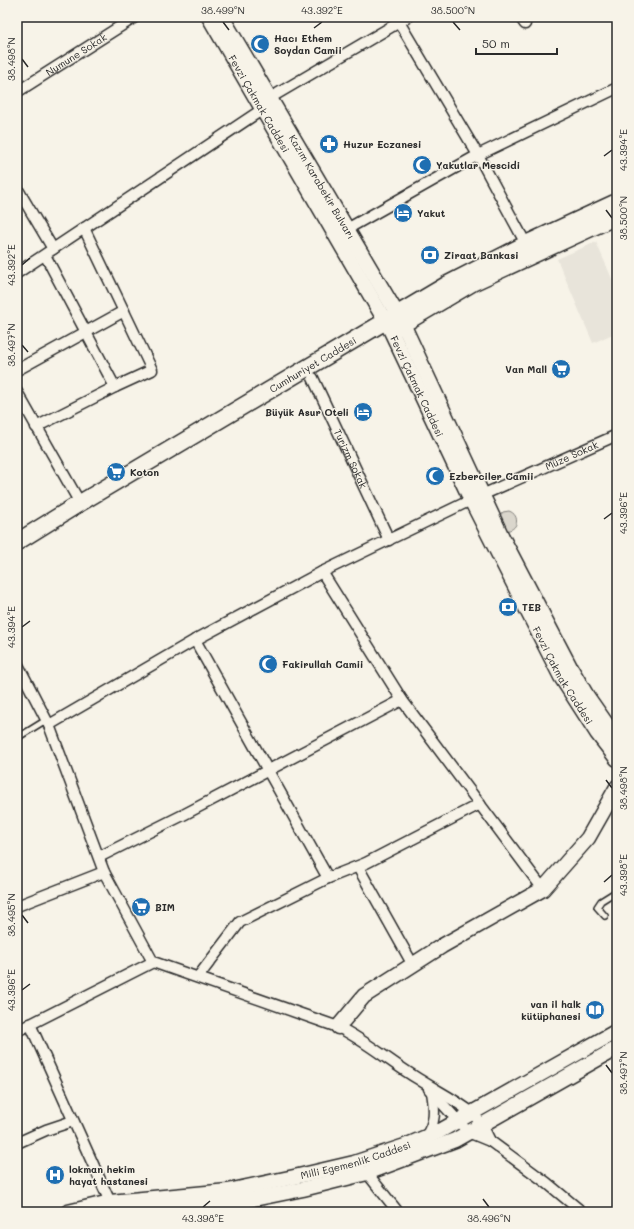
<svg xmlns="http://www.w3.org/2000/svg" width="634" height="1229" font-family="Mali,sans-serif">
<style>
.built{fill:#e8e4da}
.green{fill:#dad6cc;stroke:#82807c}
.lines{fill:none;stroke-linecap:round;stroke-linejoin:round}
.lane-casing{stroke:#2b2b2b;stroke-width:8}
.street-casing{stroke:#2b2b2b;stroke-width:13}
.secondary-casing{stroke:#2b2b2b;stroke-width:17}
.primary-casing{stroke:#2b2b2b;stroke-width:19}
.lane{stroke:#f7f3e8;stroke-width:5}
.street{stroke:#f7f3e8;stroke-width:10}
.secondary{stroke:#f7f3e8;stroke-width:14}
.primary{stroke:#f7f3e8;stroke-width:16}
.ticks{fill:none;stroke:#2b2b2b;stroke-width:1.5}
.labels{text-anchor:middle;stroke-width:3;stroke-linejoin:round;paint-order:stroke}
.poi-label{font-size:10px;font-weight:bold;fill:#2b2b2b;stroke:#f7f3e8;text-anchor:start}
.street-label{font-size:10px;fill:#2b2b2b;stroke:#f7f3e8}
.neatline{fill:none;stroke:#2b2b2b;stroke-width:1.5}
.ticks-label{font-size:10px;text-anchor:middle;fill:#2b2b2b}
</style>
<rect width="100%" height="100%" fill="#f7f3e8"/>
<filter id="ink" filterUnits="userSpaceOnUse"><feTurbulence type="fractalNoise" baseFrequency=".025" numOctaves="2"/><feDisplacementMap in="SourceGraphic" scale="8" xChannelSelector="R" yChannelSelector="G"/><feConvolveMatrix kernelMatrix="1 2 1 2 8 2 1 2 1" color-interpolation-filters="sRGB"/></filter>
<g filter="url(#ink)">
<path class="built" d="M596,242L617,290V332L593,343L557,259Z"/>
<path class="green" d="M509,511C521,515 518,532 505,530L499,517L503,512Z"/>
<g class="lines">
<defs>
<path id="lane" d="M17,738L46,720
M605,916L597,907L601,901L617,891"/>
<g id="street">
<path d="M396,17L478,155L526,244"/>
<path d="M520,17L525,24"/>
<path id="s1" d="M17,92L135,17"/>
<path d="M270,98L408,17"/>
<path d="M17,188L53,249"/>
<path d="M347,229L478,155L617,88"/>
<path d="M45,255L115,387"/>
<path d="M17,273L263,109"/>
<path d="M17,370L124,311"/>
<path id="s2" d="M313,378L389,540"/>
<path d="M17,392L80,503"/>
<path d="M36,427L115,387L152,370L84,228"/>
<path id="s3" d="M482,495L617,435"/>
<path d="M322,572L471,500"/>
<path d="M195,640L328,878"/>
<path d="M17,663L49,725L104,872L153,962L338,1027C368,1042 391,1063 420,1080C437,1091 456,1100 472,1113C481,1121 485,1131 490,1141"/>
<path d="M49,725L195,640L322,572L402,700L543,889"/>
<path d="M99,857L185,814L402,700"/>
<path d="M358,867L413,965"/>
<path d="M17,906L104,872"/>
<path d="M198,977L240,922L328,878L366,863L480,804"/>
<path d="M30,1024L110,1202"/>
<path d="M17,1031L153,962"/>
<path d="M429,1089L468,1132L490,1141L547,1183L582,1212"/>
<path d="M425,1138C436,1122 435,1111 432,1092"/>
<path d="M17,1143L46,1130L73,1121"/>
<path d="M367,1173L398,1212"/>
</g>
<g id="secondary">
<path id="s4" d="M209,17L391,331L471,500L561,677L597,733L617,759"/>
<path id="s5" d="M222,17L403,324L502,537L570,667L587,696L617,739"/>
<path d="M338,1027L364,996L442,946L543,889L588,838L617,787"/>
<path id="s6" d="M68,1212L110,1202L228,1191L294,1177L354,1163L405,1146L440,1131L617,1031"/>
<path d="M112,1212L135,1209L225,1203L249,1200L303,1189L367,1173L455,1140L617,1048"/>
</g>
<g id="primary">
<path d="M396,328L472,283L617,216"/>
<path id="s7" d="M17,542L80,503L448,284L526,244L617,202"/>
</g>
</defs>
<use href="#lane" class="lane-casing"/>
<use href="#street" class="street-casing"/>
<use href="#secondary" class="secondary-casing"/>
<use href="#primary" class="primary-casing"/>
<use href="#lane" class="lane"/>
<use href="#street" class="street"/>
<use href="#secondary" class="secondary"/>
<use href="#primary" class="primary"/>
</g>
</g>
<path class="ticks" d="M223,22L229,30M453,22L460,30M314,28L322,22M22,59L28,67M604,156L612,150M606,210L612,218M22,265L30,258M22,345L28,352M604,519L612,513M22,627L30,621M606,780L612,788M604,882L612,875M22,915L28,923M22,990L30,984M606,1065L612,1073M483,1199L489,1207M203,1207L210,1201"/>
<defs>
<symbol id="mosque-disc" viewBox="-11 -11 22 22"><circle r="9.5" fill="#1f6fb2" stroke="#f7f3e8"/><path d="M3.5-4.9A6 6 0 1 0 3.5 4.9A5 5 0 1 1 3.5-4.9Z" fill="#fff"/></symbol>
<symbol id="pharmacy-disc" viewBox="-11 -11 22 22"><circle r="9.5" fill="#1f6fb2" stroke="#f7f3e8"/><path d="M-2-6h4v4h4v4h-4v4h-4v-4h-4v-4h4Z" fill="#fff"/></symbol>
<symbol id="hotel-disc" viewBox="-11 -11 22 22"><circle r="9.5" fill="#1f6fb2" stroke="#f7f3e8"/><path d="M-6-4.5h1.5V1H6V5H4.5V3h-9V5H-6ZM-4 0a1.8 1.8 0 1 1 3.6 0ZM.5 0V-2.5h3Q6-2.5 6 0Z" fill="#fff"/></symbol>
<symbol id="bank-disc" viewBox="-11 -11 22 22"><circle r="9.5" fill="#1f6fb2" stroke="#f7f3e8"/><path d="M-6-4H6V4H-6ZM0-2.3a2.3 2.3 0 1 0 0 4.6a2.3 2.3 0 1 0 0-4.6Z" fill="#fff"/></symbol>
<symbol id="supermarket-disc" viewBox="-11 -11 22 22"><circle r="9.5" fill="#1f6fb2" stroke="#f7f3e8"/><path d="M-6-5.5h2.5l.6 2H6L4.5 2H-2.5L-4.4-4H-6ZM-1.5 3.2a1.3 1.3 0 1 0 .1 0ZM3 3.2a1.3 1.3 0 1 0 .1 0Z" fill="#fff"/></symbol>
<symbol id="library-disc" viewBox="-11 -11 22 22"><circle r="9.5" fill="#1f6fb2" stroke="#f7f3e8"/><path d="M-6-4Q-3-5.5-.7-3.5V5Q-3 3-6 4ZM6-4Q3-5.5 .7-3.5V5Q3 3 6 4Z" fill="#fff"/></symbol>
<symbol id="hospital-disc" viewBox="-11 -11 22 22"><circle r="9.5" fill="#1f6fb2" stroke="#f7f3e8"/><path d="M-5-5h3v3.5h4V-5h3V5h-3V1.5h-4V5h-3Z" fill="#fff"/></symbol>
</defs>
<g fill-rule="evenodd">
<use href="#mosque-disc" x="249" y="33" width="22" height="22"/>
<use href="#pharmacy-disc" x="318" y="133" width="22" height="22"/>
<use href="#mosque-disc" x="411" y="154" width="22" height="22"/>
<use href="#hotel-disc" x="392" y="202" width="22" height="22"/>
<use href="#bank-disc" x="419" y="244" width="22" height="22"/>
<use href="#supermarket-disc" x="550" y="358" width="22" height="22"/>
<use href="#hotel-disc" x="352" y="401" width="22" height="22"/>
<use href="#supermarket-disc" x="105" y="461" width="22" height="22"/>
<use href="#mosque-disc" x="424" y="465" width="22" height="22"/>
<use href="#bank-disc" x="497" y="596" width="22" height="22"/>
<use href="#mosque-disc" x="257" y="653" width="22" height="22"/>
<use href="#supermarket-disc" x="130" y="896" width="22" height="22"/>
<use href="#library-disc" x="584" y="999" width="22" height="22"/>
<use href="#hospital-disc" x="44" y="1164" width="22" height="22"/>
</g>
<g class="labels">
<g class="poi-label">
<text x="274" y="42">Hacı Ethem<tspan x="274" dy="12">Soydan Camii</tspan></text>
<text x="343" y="148">Huzur Eczanesi</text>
<text x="436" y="169">Yakutlar Mescidi</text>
<text x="417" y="217">Yakut</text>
<text x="444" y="259">Ziraat Bankasi</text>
<text x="547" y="373" text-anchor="end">Van Mall</text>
<text x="349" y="416" text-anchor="end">Büyük Asur Oteli</text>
<text x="130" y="476">Koton</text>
<text x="449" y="480">Ezberciler Camii</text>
<text x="522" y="611">TEB</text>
<text x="282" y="668">Fakirullah Camii</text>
<text x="155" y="911">BIM</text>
<text x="581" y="1008" text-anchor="end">van il halk<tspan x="581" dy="12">kütüphanesi</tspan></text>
<text x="69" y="1173">lokman hekim<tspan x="69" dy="12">hayat hastanesi</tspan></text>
</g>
<g class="street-label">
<text dy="4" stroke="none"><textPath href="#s1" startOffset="70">Numune Sokak</textPath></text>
<text dy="4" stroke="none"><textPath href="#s4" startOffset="100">Fevzi Çakmak Caddesi</textPath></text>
<text dy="4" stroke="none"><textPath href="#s5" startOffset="197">Kazım Karabekir Bulvarı</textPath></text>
<text dy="4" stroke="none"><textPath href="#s7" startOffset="345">Cumhuriyet Caddesi</textPath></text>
<text dy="4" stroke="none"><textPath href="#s4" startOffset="424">Fevzi Çakmak Caddesi</textPath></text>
<text dy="4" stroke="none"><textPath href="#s3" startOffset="98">Müze Sokak</textPath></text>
<text dy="4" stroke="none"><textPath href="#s2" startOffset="89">Turizm Sokak</textPath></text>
<text dy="4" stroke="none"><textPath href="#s4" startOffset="748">Fevzi Çakmak Caddesi</textPath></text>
<text dy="4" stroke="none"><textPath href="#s6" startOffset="293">Milli Egemenlik Caddesi</textPath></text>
</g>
</g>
<rect width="634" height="1229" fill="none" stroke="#f7f3e8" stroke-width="44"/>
<path d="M476 48v6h81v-6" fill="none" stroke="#2b2b2b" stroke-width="2"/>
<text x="482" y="48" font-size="12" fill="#2b2b2b" stroke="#f7f3e8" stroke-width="3" paint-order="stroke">50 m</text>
<rect x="22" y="22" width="590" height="1185" class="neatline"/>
<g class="ticks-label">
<text x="223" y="14">38.499°N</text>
<text x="322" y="14">43.392°E</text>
<text x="453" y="14">38.500°N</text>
<text transform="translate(11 59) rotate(-90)" y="4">38.498°N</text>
<text transform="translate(623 150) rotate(-90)" y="4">43.394°E</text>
<text transform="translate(623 218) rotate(-90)" y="4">38.500°N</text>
<text transform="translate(11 265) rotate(-90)" y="4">43.392°E</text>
<text transform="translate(11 345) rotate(-90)" y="4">38.497°N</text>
<text transform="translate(623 513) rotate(-90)" y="4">43.396°E</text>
<text transform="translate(11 627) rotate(-90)" y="4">43.394°E</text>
<text transform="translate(623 788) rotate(-90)" y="4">38.498°N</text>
<text transform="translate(623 875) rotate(-90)" y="4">43.398°E</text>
<text transform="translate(11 915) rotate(-90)" y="4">38.495°N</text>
<text transform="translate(11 990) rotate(-90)" y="4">43.396°E</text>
<text transform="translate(623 1073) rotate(-90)" y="4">38.497°N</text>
<text x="203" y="1222">43.398°E</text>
<text x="489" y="1222">38.496°N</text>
</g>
</svg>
